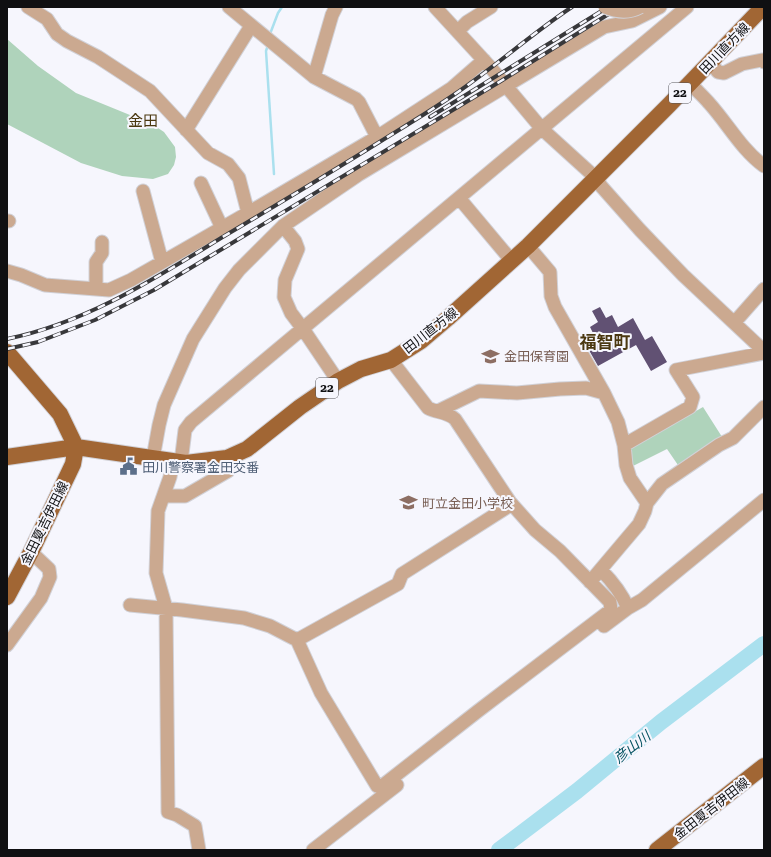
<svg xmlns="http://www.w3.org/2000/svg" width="771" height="857" font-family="'Roboto Serif','Noto Sans JP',serif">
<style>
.green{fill:#afd3bb}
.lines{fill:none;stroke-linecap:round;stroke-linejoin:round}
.stream{stroke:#aae0ee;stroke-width:2.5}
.river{stroke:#aae0ee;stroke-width:16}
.building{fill:#615173}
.minor-casing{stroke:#d1d1d7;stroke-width:15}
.major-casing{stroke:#d1d1d7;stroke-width:18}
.minor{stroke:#cba990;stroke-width:13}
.major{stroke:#a16634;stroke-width:16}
.rail-casing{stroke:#38383b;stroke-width:4}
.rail{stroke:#f6f6fd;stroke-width:2.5;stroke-dasharray:8;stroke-linecap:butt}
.minor-bridge-casing{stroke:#d1d1d7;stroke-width:15;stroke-linecap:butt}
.minor-bridge{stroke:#cba990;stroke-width:13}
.labels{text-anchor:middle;stroke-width:4;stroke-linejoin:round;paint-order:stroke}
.shield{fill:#f6f6fd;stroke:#555558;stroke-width:1}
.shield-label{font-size:12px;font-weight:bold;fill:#101012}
.street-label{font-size:13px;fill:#101012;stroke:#f6f6fd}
.education-label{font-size:13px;fill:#785e54;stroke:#f6f6fd;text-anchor:start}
.service-label{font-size:13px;fill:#4e5e75;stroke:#f6f6fd;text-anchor:start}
.water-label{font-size:14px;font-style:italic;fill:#045261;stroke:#f6f6fd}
.quarter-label{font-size:15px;fill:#4b3811;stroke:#f6f6fd}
.district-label{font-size:17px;font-weight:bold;fill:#4b3811;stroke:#f6f6fd}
</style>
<rect width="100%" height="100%" fill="#f6f6fd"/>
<path class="green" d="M7,39L38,66L76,93L152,124L164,132L175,147L176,157L174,165L168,174L153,179L122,176L81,163L7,124Z
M703,407L724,440L680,468L667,449L633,466L630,449Z"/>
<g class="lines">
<path class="stream" d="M270,34L278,13L282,7
M268,45L266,51L274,174"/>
<path class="river" d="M499,850L577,791L661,722L764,644"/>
</g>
<path class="building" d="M600,307L606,318L612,315L618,327L633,318L645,340L652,336L667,362L651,371L636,345L598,366L586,345L596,339L590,327L598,322L592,311Z"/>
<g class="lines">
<defs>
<path id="minor" d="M28,7L47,19L57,34L67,41L98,57L150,91L208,153L228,164L239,178L248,213
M229,7L314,77L356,99L359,102L377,137
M435,7L491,68L542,129L596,178L601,186L640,230L683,275L764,351
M458,31L467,22L491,7
M710,62L718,72L724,73L742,64L762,60L764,62
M314,77L332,15L336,7
M690,83C696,90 703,96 709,103C728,124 741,149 764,166
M186,130L251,26
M201,183L222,228
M143,191L162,262
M459,198L511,260
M7,221H9
M283,226L295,241L298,249L285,280L284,297L291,313L303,329L338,381
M528,246L550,272L551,296L555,307L604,393L618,422L624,445L626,465L630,478L647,503
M7,271L21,275L45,285L109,290L131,280L248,213L377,137L452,88L484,60
M96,289V262L102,253V242
M734,323L764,289
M438,411L479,391L517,393L560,389L586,388L604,393
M624,445L690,407L693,397L676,370L764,353
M153,458L159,425L164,405L193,339L225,288L239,270L283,226L358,175L604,27L632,21L660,7
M173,461L170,477L158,511L156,573L166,608L168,812L177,815L195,826L199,850
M181,462L185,430L191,422L687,7
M164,494L169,496H185L228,471L233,455
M601,570C612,581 622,594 628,608
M590,582L639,524L645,511L647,503L662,484L719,445L733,438L764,407
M130,605L182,610L244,618L270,626L297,640L321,693L377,786H382L478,711L611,610L610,602L560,551L535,530L510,502L455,419C446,411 437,413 428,408L391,360
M604,626L628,608L642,600L764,500
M297,640L398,584L402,574L512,504
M7,645L41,598L50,577L49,569L31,552
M313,850L397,785"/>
<path id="major" d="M7,352L60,414L76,447L73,464L31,552L7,597
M7,457L76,447L186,463L227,458L247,449L300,407L338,381L361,369L391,360L421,341L448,318L528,246L669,105L763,7
M657,850L764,766"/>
</defs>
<use href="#minor" class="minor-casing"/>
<use href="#major" class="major-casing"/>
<use href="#minor" class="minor"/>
<use href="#major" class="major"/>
<defs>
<path id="rail" d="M430,117L608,7
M7,339C86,323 154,279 221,238C270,209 318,180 365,151C395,132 426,114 455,94C495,67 531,34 572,7
M7,349L38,342L95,320L154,290L501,81L620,7"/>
</defs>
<use href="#rail" class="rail-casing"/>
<use href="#rail" class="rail"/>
<defs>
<path id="minor-bridge" d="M605,7C617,12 629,13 640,7"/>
</defs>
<use href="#minor-bridge" class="minor-bridge-casing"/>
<use href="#minor-bridge" class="minor-bridge"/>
</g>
<defs>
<symbol id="school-bare" viewBox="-9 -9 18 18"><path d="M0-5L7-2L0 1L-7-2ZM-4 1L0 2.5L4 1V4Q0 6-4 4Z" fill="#8d6e63" stroke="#f6f6fd" stroke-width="2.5" paint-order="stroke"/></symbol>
<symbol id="civic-bare" viewBox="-9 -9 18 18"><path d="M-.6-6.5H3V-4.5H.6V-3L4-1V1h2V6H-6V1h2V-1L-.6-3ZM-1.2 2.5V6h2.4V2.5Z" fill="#5c6f8a" stroke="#f6f6fd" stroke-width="2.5" paint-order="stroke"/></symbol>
</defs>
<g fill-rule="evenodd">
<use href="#school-bare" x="478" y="344" width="25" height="25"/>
<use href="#civic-bare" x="116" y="454" width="25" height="25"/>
<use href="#school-bare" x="396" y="490" width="25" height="25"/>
</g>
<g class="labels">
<g class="shield">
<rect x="669" y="83" width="22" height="20" rx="3"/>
<rect x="316" y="378" width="22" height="20" rx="3"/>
</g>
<g class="shield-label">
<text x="680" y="97">22</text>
<text x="327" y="392">22</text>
</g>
<g class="street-label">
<text transform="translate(724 48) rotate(-46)" y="5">田川直方線</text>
<text transform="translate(430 330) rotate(-38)" y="5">田川直方線</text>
<text transform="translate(44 523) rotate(-64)" y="5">金田夏吉伊田線</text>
<text transform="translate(711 808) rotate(-38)" y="5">金田夏吉伊田線</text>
</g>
<g class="education-label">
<text x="504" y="361">金田保育園</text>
<text x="422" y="508">町立金田小学校</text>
</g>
<g class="service-label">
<text x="142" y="472">田川警察署金田交番</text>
</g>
<g class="water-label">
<text transform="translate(632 747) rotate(-38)" y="5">彦山川</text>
</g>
<g class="quarter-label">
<text x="143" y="126">金田</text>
</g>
<g class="district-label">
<text x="605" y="348">福智町</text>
</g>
</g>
<rect width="771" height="857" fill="none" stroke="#101012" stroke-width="16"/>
</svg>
